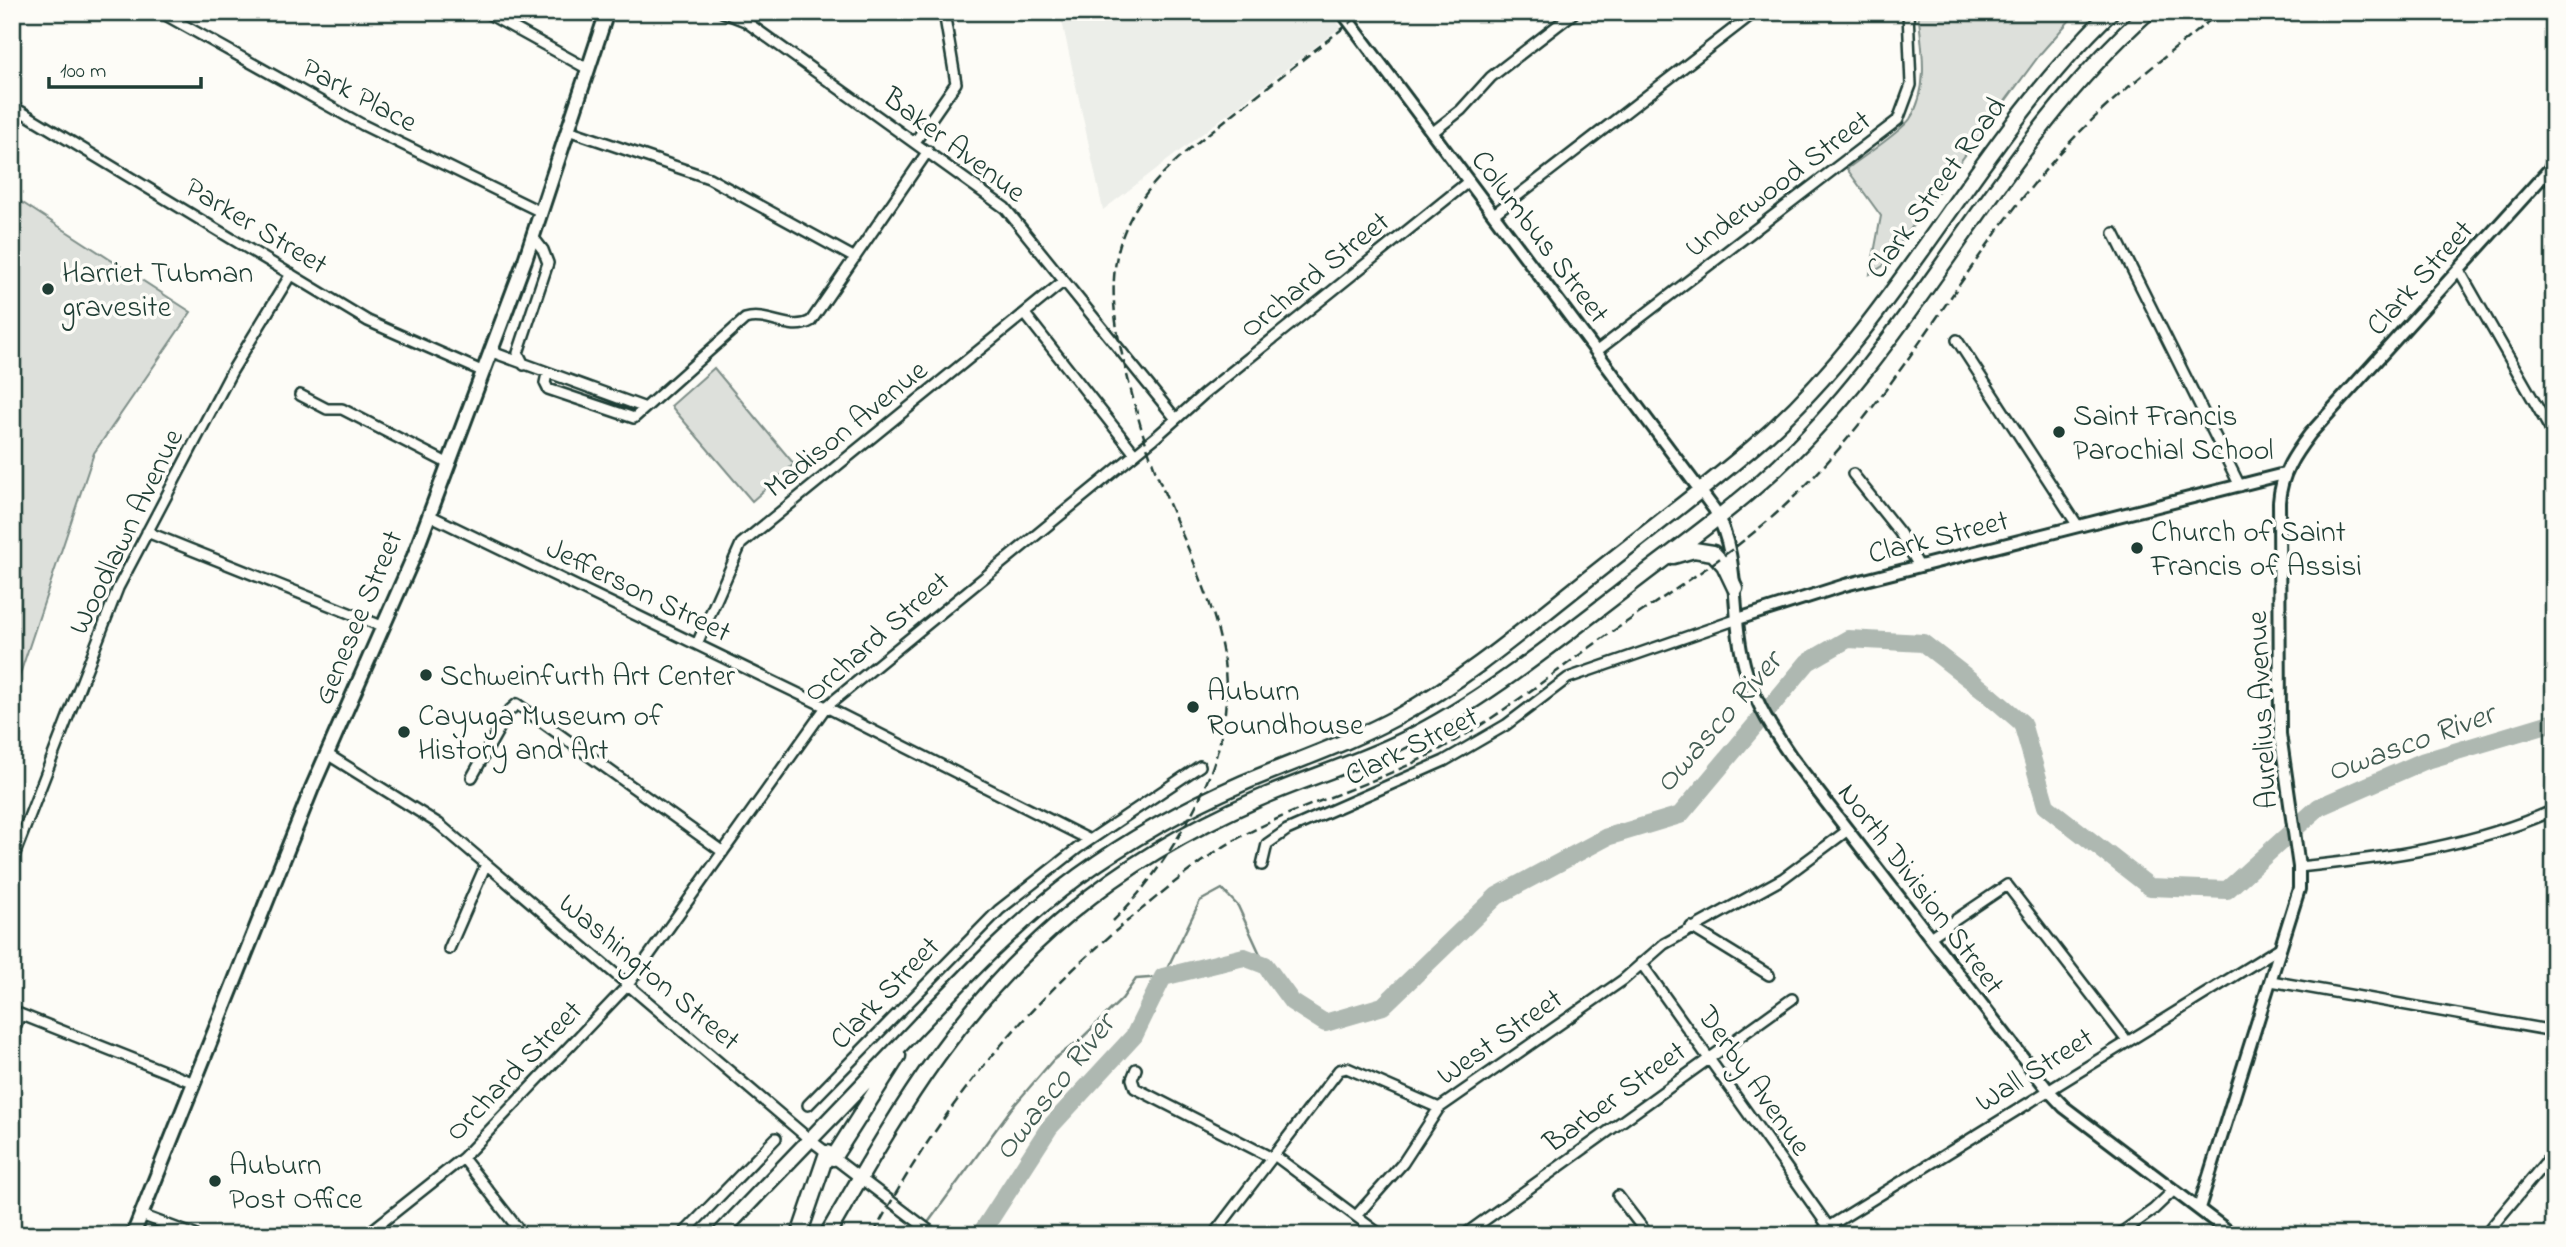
<svg xmlns="http://www.w3.org/2000/svg" width="2566" height="1247" font-family="'Indie Flower',sans-serif">
<style>
.built{fill:#eceee9}
.green{fill:#dde0db;stroke:#7e8e88;stroke-width:2}
.lines{fill:none;stroke-linecap:round;stroke-linejoin:round}
.stream{stroke:#75877f;stroke-width:2.5}
.river{stroke:#aeb8b1;stroke-width:18}
.minor-casing{stroke:#1f3d34;stroke-width:14}
.tertiary-casing{stroke:#1f3d34;stroke-width:16}
.secondary-casing{stroke:#1f3d34;stroke-width:18}
.trunk-casing{stroke:#1f3d34;stroke-width:19}
.minor{stroke:#fdfcf7;stroke-width:9}
.tertiary{stroke:#fdfcf7;stroke-width:10}
.secondary{stroke:#fdfcf7;stroke-width:12}
.trunk{stroke:#fdfcf7;stroke-width:14}
.rail{stroke:#1f3d34;stroke-width:2.5;stroke-dasharray:10 5;stroke-linecap:butt}
.poi-dot{fill:#1f3d34;stroke:#fdfcf7;stroke-width:2.5}
.labels{text-anchor:middle;stroke-width:7;stroke-linejoin:round;paint-order:stroke}
.street-label{font-size:30px;fill:#1f3d34;stroke:#fdfcf7}
.poi-label{font-size:30px;fill:#1f3d34;stroke:#fdfcf7;text-anchor:start}
.water-label{font-size:32px;font-style:italic;fill:#435c53;stroke:#fdfcf7}
</style>
<rect width="100%" height="100%" fill="#fdfcf7"/>
<filter id="ink" filterUnits="userSpaceOnUse"><feTurbulence type="fractalNoise" baseFrequency=".0143" numOctaves="2"/><feDisplacementMap in="SourceGraphic" scale="14" xChannelSelector="R" yChannelSelector="G"/><feConvolveMatrix kernelMatrix="1 2 1 2 8 2 1 2 1" color-interpolation-filters="sRGB"/></filter>
<g filter="url(#ink)">
<path class="built" d="M1060,12H1330L1341,27L1103,210Z"/>
<path class="green" d="M1918,12H2077L2041,53L1883,266L1870,274L1881,216L1847,169C1861,158 1901,132 1910,119C1930,88 1922,46 1918,12Z
M12,196L191,312L94,453L12,698Z
M714,368L794,464L752,501L671,406Z"/>
<g class="lines">
<path class="stream" d="M927,1224L1011,1109L1053,1060L1081,1039L1122,999L1136,979L1163,977L1200,901L1222,889L1238,906L1265,965"/>
<path class="river" d="M980,1235L1049,1128L1134,1036L1163,977L1244,957L1265,965L1292,1002L1325,1023L1383,1006L1497,896L1607,837L1680,815L1808,662L1848,639L1923,643L1986,692L2022,723L2046,806L2150,887L2227,890L2319,807L2424,761L2554,722"/>
<defs>
<path id="minor" d="M160,12L363,125L541,212
M485,12L588,69
M722,12L745,21L1005,208L1176,419
M12,106L368,321L484,372
M568,130L709,178L855,258
M1433,132L1461,110L1491,77L1575,12
M915,142L956,83L944,12
M1494,214L1755,12
M2114,233L2240,486
M2459,270L2554,436
M1025,314L1135,454
M1957,340L2078,526
M1597,351L1898,120L1911,85L1908,12
M492,352L643,407
M524,365L518,353L548,263L543,250L533,237
M547,374L545,383L548,389L634,418L745,319C768,312 790,333 811,321L928,151
M300,395L327,409H342L449,464
M1853,474L1900,533L1919,566
M429,515L826,707L1090,840
M147,532L384,627
M697,644L741,544L1064,281
M327,754L439,824L809,1139L935,1235
M472,777L509,711L517,704L723,852
M12,861L118,588L232,371L291,274
M1262,865L1267,844L1287,830L1444,761L1506,725L1568,678L1738,619
M2299,867C2386,858 2474,846 2554,810
M1691,927L1769,975
M1930,937L2007,885L2127,1041
M449,949L486,864
M1641,963L1828,1226
M2271,981L2554,1031
M12,1011L194,1083
M12,1036L20,1014
M1136,1069L1132,1079L1135,1088L1272,1158
M808,1105L999,910L1078,848L1200,766
M1274,1155L1381,1235
M463,1158L523,1235
M1618,1196L1648,1235
M141,1215L195,1235
M1356,1216L1403,1163L1439,1108
M366,1235L463,1158L628,985L826,707L1157,436L1204,394L1469,181
M682,1235L776,1138
M1213,1235L1339,1070L1347,1068L1439,1108L1623,980L1664,944L1782,879L1848,830
M1464,1235L1792,999
M1815,1235L2281,947
M2118,1235L2153,1210L2174,1190
M2485,1235L2554,1152"/>
<path id="tertiary" d="M1342,12L1714,509C1739,553 1732,603 1741,651C1749,692 1768,724 1792,758L2048,1090L2064,1107L2233,1235
M1738,619L1845,585L2284,474
M2199,1208L2299,889V867L2280,734L2279,502C2281,474 2294,455 2310,434L2554,164"/>
<path id="secondary" d="M133,1235L312,788L414,556L525,260L607,12"/>
<path id="trunk" d="M1673,556L1694,550L1713,553L1724,565L1735,588
M833,1158L898,1056
M719,1235C781,1169 845,1104 908,1037C962,980 1015,923 1079,876C1130,839 1186,808 1243,783C1295,761 1349,743 1399,716C1468,678 1528,626 1590,577C1644,534 1699,493 1752,448C1897,325 1974,143 2111,12
M799,1235L827,1153
M827,1235C900,1109 955,1009 1070,913C1126,866 1191,828 1258,799C1306,778 1357,763 1404,740C1481,702 1549,647 1617,595C1665,557 1716,522 1762,481C1915,346 1995,148 2148,12"/>
</defs>
<use href="#minor" class="minor-casing"/>
<use href="#tertiary" class="tertiary-casing"/>
<use href="#secondary" class="secondary-casing"/>
<use href="#trunk" class="trunk-casing"/>
<use href="#minor" class="minor"/>
<use href="#tertiary" class="tertiary"/>
<use href="#secondary" class="secondary"/>
<use href="#trunk" class="trunk"/>
<path class="rail" d="M1113,921C1146,889 1170,853 1192,813C1262,682 1210,605 1160,482C1144,443 1134,403 1124,363C1112,313 1106,264 1131,217C1153,174 1196,144 1233,114C1276,80 1320,46 1364,12
M873,1235C940,1107 1025,1005 1136,914C1163,892 1188,870 1217,851C1285,807 1366,789 1437,751C1497,719 1550,675 1606,636C1664,596 1727,558 1779,511C1892,408 1955,273 2054,160C2102,104 2163,59 2220,12"/>
</g>
</g>
<g class="poi-dot">
<circle cx="48" cy="289" r="7"/>
<circle cx="2059" cy="432" r="7"/>
<circle cx="2137" cy="548" r="7"/>
<circle cx="426" cy="675" r="7"/>
<circle cx="1193" cy="707" r="7"/>
<circle cx="404" cy="732" r="7"/>
<circle cx="215" cy="1181" r="7"/>
</g>
<g class="labels">
<g class="street-label">
<text transform="translate(360 94) rotate(28)" y="10">Park Place</text>
<text transform="translate(955 144) rotate(37)" y="10">Baker Avenue</text>
<text transform="translate(1777 183) rotate(-37)" y="10">Underwood Street</text>
<text transform="translate(1935 187) rotate(-54)" y="10">Clark Street Road</text>
<text transform="translate(257 225) rotate(31)" y="10">Parker Street</text>
<text transform="translate(1541 236) rotate(53)" y="10">Columbus Street</text>
<text transform="translate(1314 274) rotate(-39)" y="10">Orchard Street</text>
<text transform="translate(2419 277) rotate(-48)" y="10">Clark Street</text>
<text transform="translate(845 428) rotate(-39)" y="10">Madison Avenue</text>
<text transform="translate(125 531) rotate(-64)" y="10">Woodlawn Avenue</text>
<text transform="translate(1938 536) rotate(-14)" y="10">Clark Street</text>
<text transform="translate(639 589) rotate(26)" y="10">Jefferson Street</text>
<text transform="translate(357 617) rotate(-67)" y="10">Genesee Street</text>
<text transform="translate(876 636) rotate(-41)" y="10">Orchard Street</text>
<text transform="translate(2261 710) rotate(-93)" y="10">Aurelius Avenue</text>
<text transform="translate(1411 745) rotate(-26)" y="10">Clark Street</text>
<text transform="translate(1922 888) rotate(53)" y="10">North Division Street</text>
<text transform="translate(650 971) rotate(40)" y="10">Washington Street</text>
<text transform="translate(884 992) rotate(-46)" y="10">Clark Street</text>
<text transform="translate(1499 1036) rotate(-35)" y="10">West Street</text>
<text transform="translate(2034 1069) rotate(-32)" y="10">Wall Street</text>
<text transform="translate(513 1070) rotate(-46)" y="10">Orchard Street</text>
<text transform="translate(1755 1080) rotate(55)" y="10">Derby Avenue</text>
<text transform="translate(1614 1096) rotate(-36)" y="10">Barber Street</text>
</g>
<g class="poi-label">
<text x="62" y="282">Harriet Tubman<tspan x="62" dy="34">gravesite</tspan></text>
<text x="2073" y="425">Saint Francis<tspan x="2073" dy="34">Parochial School</tspan></text>
<text x="2151" y="541">Church of Saint<tspan x="2151" dy="34">Francis of Assisi</tspan></text>
<text x="440" y="685">Schweinfurth Art Center</text>
<text x="1207" y="700">Auburn<tspan x="1207" dy="34">Roundhouse</tspan></text>
<text x="418" y="725">Cayuga Museum of<tspan x="418" dy="34">History and Art</tspan></text>
<text x="229" y="1174">Auburn<tspan x="229" dy="34">Post Office</tspan></text>
</g>
<g class="water-label">
<text transform="translate(1717 721) rotate(-49)" y="11">Owasco River</text>
<text transform="translate(2410 741) rotate(-20)" y="11">Owasco River</text>
<text transform="translate(1053 1086) rotate(-52)" y="11">Owasco River</text>
</g>
</g>
<rect width="2566" height="1247" fill="none" stroke="#fdfcf7" stroke-width="42"/>
<rect x="21" y="21" width="2524" height="1205" fill="none" stroke="#1f3d34" stroke-width="2.5" filter="url(#ink)"/>
<path d="M49 77v10h152v-10" fill="none" stroke="#1f3d34" stroke-width="3.5"/>
<text x="60" y="77" font-size="21" fill="#1f3d34" stroke="#fdfcf7" stroke-width="5" paint-order="stroke">100 m</text>
</svg>
